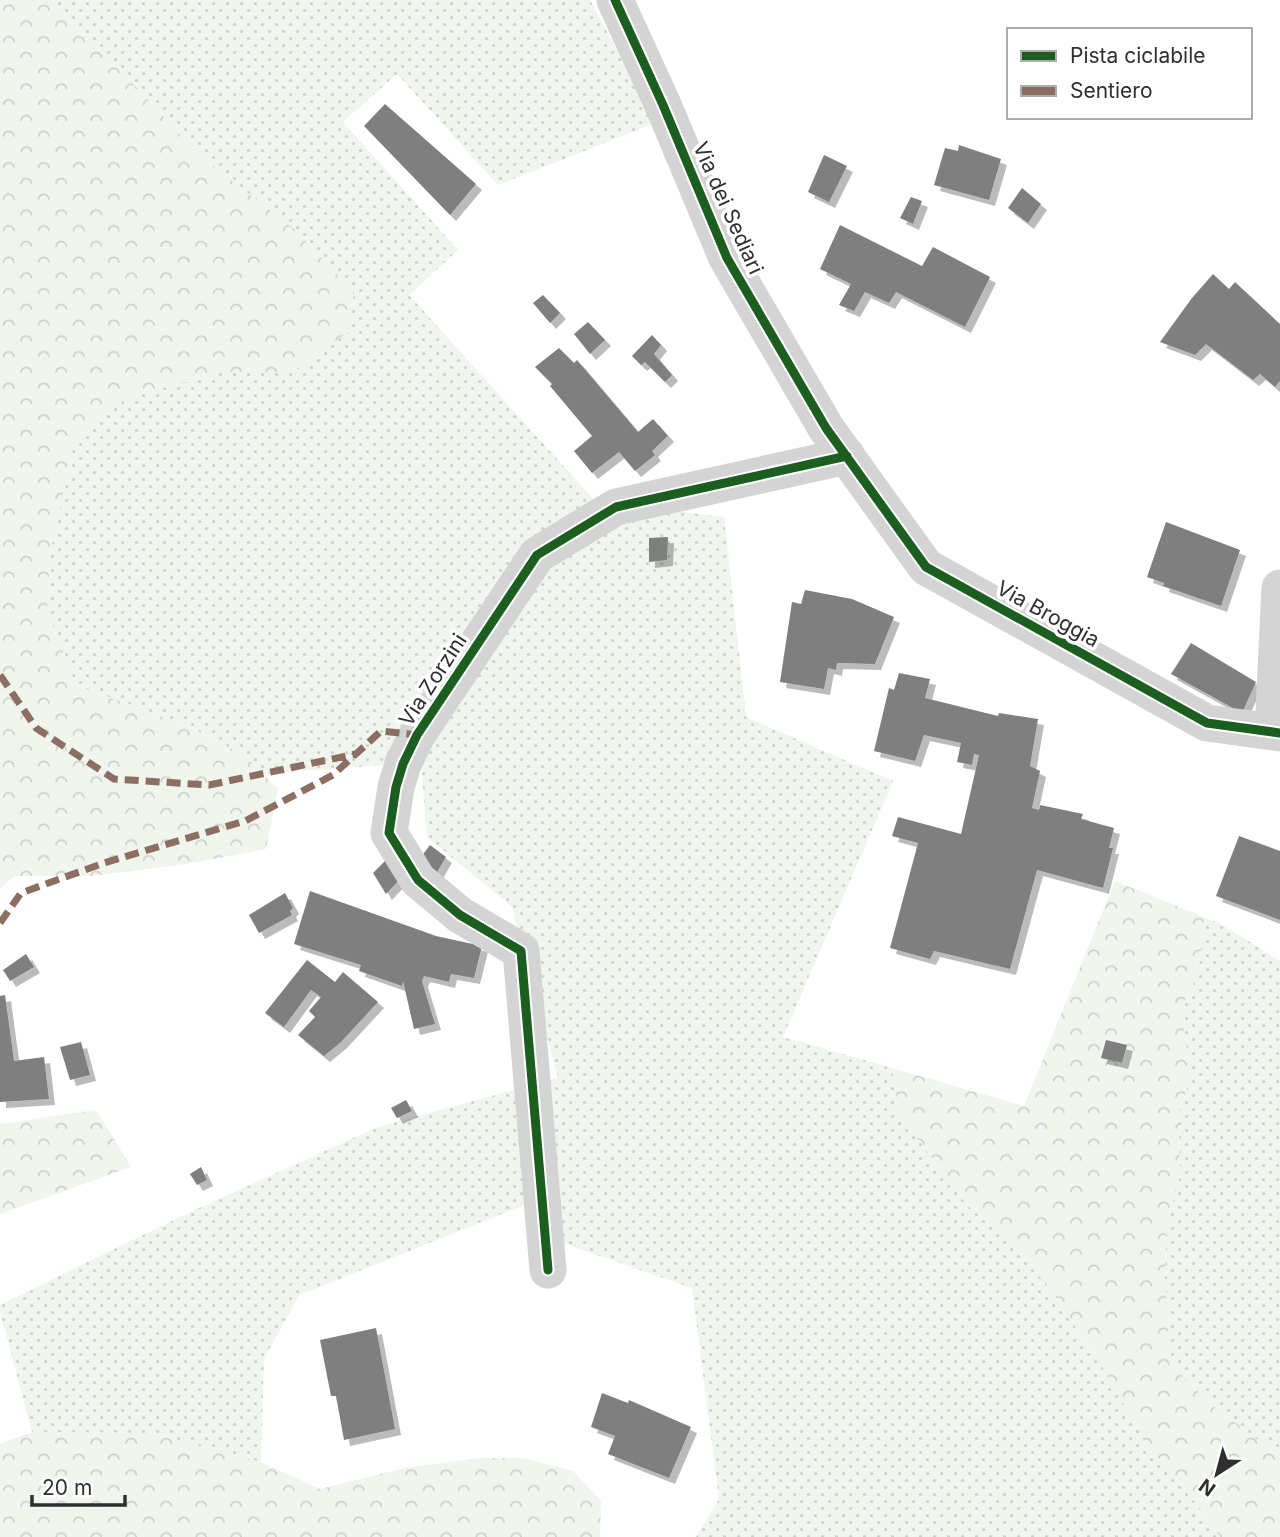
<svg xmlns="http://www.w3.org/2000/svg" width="1280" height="1537" font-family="Inter,sans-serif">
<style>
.grass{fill:url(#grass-dots)}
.forest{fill:url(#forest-crowns)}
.building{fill:#7f7f7f;filter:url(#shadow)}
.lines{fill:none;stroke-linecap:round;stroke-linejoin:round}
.minor{stroke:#d4d4d4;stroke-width:37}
.quiet{stroke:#8d6e63;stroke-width:7;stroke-dasharray:14 7;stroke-linecap:butt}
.cycleway-casing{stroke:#fff;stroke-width:13}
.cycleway{stroke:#1b5e20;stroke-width:9}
.labels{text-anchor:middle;stroke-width:7;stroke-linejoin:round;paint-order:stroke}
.street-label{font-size:21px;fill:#2f2f2f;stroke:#fff}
</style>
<defs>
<pattern id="grass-dots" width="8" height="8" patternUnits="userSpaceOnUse" patternTransform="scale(1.75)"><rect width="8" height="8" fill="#f0f5ed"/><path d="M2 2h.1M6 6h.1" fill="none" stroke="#ced2cc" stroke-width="1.8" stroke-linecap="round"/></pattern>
<pattern id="forest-crowns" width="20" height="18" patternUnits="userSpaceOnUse" patternTransform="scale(1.75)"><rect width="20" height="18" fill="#f0f5ed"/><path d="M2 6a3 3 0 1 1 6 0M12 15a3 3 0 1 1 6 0" fill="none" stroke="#ced2cc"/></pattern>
<filter id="shadow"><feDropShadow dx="6" dy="6" stdDeviation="0" flood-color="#0004"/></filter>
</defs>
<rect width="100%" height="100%" fill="#fff"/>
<path class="grass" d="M42,0H590L639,90L653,124L498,185L397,74L343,122L458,250L409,295L595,501L724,517L746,717L893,781L783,1037L892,1068L899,1114L967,1205L1003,1236L1044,1281L1220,1537H696L719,1499L692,1288L542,1236L557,1192L299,1295L264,1359L261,1462L148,1433L32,1432L0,1312V1305L188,1213L378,1127L558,1078L512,907L427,837L421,762L263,774L244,755L183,724L76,685L47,611L50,553L74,444L126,398L224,372H292L293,228L196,153L146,97L68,20Z
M1204,917L1221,924L1280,961V1457L1211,1404L1170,1364L1165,1279L1166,1225L1180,1176L1179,1113L1191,1076L1184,1032L1185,1000L1198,975Z"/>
<path class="forest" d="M0,0H42L68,20L146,97L196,153L293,228L354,292L350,331L292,372H224L126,398L74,444L50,553L47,611L76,685L182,724L244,755L278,789L266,849L186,864L91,876H14L0,889Z
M1115,881L1204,917L1198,975L1185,1000L1184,1032L1191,1076L1179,1113L1180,1176L1166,1225L1165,1279L1170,1364L1211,1404L1280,1457V1537H1220L1203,1512L1147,1444L1092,1350L1044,1281L1003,1236L967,1205L899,1114L892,1068L1024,1106Z
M96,1110L131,1167L0,1214V1124Z
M32,1432L148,1433L261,1462L320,1489L404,1468L479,1458H523L573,1471L601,1501L600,1537H0V1444Z"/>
<path class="building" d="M385,104L476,184L450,215L364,126Z
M959,145L1001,159L989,200L934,185L945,148L958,151Z
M824,155L847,166L829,202L808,192Z
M1022,188L1041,204L1028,223L1008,208Z
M911,197L922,201L913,224L900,218Z
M840,225L922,266L933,247L990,277L965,327L896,292L889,303L865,292L854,311L839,305L851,284L820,269Z
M1213,274L1229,289L1235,282L1280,324V381L1275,387L1260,374L1253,380L1206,344L1195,355L1160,342L1192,298Z
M543,295L560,313L550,323L533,303Z
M588,322L605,340L590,354L574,334Z
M652,335L661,345L654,354L672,375L665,382L645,362L641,365L632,356Z
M559,348L574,363L577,360L638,432L653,419L668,436L652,451L655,455L635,471L619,452L592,473L574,451L592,436L550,386L552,384L535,367Z
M1166,522L1240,550L1221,606L1163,586L1164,583L1147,577Z
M668,537L667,560L649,562V538Z
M805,590L852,599L894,617L875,664L837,663L836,670L828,668L824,689L780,682L792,602L801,604Z
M1191,643L1256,682L1242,713L1171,674Z
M899,673L930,679L925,698L998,716L999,713L1038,719L1030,766L1040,771L1032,808L1039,810L1040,805L1083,814L1081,819L1114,828L1109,848H1113L1103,888L1037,870L1010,969L934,951L930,959L890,948L918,843L892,836L898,817L961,834L979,755L974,754L972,765L957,762L961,743L924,735L915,761L874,751L889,688L894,690Z
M1239,836L1280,851V920L1216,896Z
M430,845L446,857L433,879L416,864Z
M390,856L402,877L386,894L373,873Z
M310,891L436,936L482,946L474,978L451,974L449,982L424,976L422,981L435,1024L414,1029L403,981L402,986L359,971L361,965L294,944Z
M285,893L293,908L290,911L292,915L259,933L249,915Z
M26,954L34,967L10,981L3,970Z
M307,960L335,982L343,972L378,1002L341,1042L324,1056L298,1035L315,1017L309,1011L321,997L311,990L284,1027L265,1013Z
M5,995L14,1061L44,1057L49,1099L0,1102V996Z
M1106,1040L1127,1045L1122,1063L1101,1058Z
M81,1042L90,1075L70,1080L60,1047Z
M406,1100L412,1111L397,1118L391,1108Z
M201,1167L207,1180L197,1185L190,1174Z
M376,1328L395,1429L344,1440L336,1396H331L320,1340Z
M602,1393L628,1403L629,1400L691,1427L669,1478L608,1454L615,1436L591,1427Z"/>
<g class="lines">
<path class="minor" d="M615,0L663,105L727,258L826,428L926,567L1207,723L1280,733
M1273,730L1280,588
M548,1270L521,951L460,915L418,880L389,833L396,787L403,764L417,735L537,555L616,507L847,456"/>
<path class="quiet" d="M0,675L36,728L114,779L209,785L356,754
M0,923L21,893L104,863L245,821L333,775L381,731L417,735"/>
<defs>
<path id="cycleway" d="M615,0L663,105L727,258L826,428L926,567L1207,723L1280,733
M548,1270L521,951L460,915L418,880L389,833L396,787L403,764L417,735L537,555L616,507L847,456"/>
</defs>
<use href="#cycleway" class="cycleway-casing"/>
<use href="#cycleway" class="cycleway"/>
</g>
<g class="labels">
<g class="street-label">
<text transform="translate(728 208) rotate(66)" y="7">Via dei Sediari</text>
<text transform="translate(1048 614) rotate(29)" y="7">Via Broggia</text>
<text transform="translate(433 680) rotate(-57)" y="7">Via Zorzini</text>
</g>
</g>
<rect x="1007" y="28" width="245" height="91" fill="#ffffff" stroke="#acacac" stroke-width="2"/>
<rect x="1021" y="51" width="35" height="10" fill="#1b5e20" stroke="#acacac" stroke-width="2"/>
<text x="1070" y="63" font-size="21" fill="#2f2f2f">Pista ciclabile</text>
<rect x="1021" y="86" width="35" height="10" fill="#8d6e63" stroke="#acacac" stroke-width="2"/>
<text x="1070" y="98" font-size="21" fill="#2f2f2f">Sentiero</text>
<g transform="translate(1217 1474) rotate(216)" stroke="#ffffff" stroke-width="5" paint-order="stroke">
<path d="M0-5L12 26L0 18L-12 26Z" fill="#2f2f2f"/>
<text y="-10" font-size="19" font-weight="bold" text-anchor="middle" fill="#2f2f2f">N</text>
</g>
<path d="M32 1495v10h93v-10" fill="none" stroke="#2f2f2f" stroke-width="3.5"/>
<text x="42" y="1495" font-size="21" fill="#2f2f2f" stroke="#ffffff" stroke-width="5" paint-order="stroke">20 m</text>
</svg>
